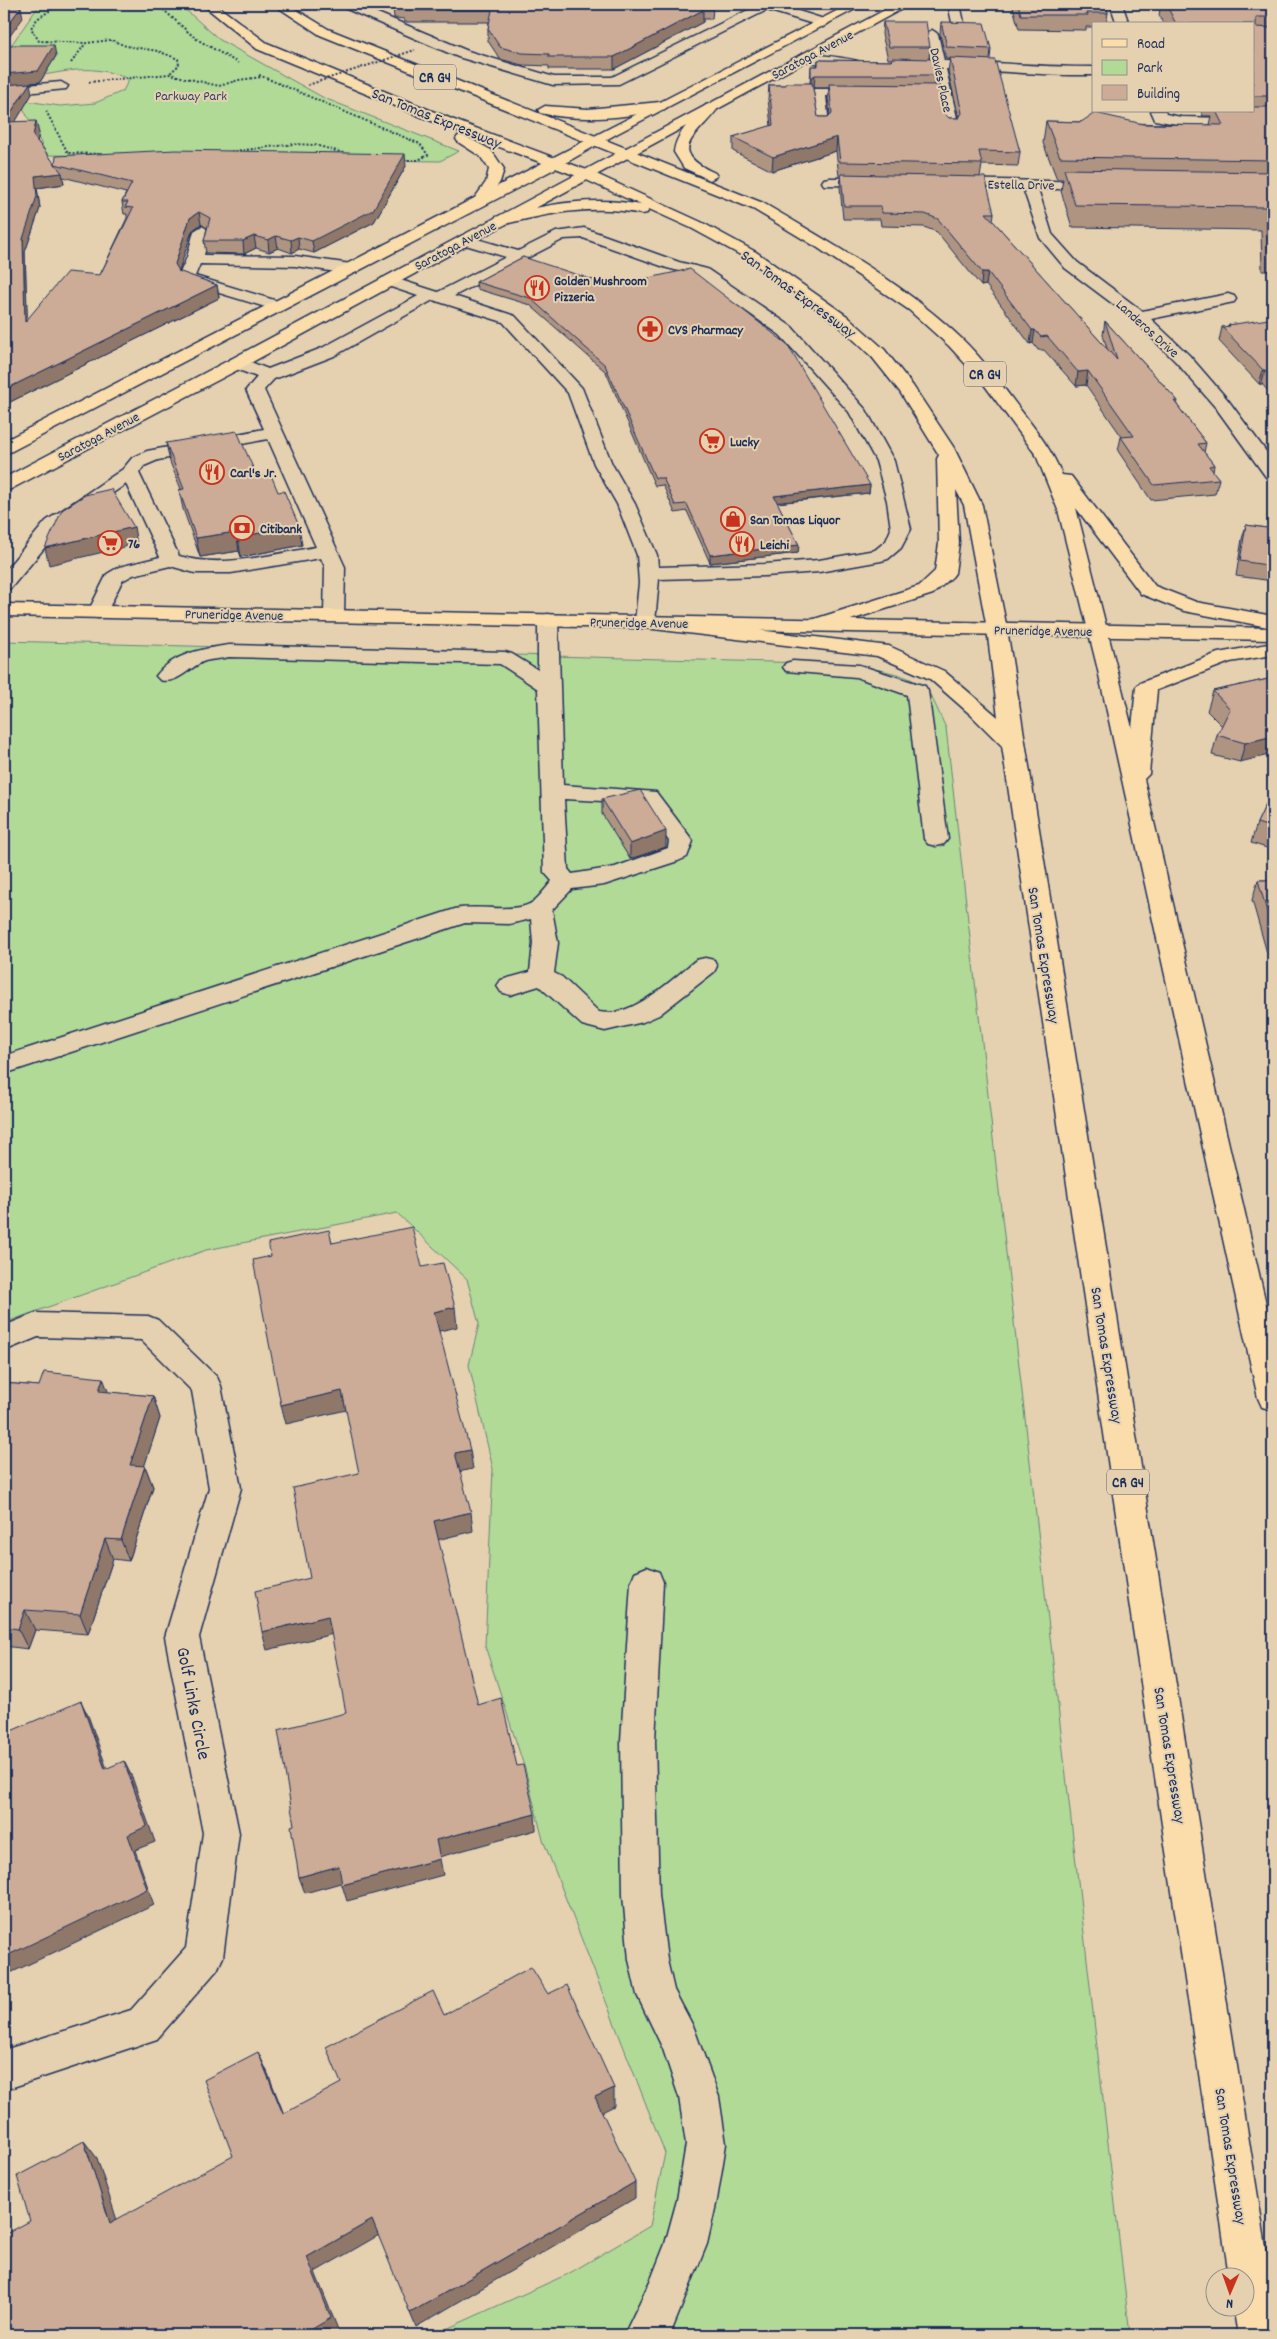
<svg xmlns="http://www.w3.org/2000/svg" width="1277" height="2339" font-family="Dekko,sans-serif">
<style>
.green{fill:#b1da97;stroke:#66847a}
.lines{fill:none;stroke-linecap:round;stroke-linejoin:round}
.minor-casing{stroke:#1b2f5e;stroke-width:3}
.major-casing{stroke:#1b2f5e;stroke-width:3}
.highway-casing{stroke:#1b2f5e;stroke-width:3}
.path{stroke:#1b2f5e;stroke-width:2;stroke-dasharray:2 2;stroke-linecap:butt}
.minor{fill:#e5d1af;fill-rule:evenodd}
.major{fill:#fbddab;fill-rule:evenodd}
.highway{fill:#fbddab;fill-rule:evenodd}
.path-bridge{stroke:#1b2f5e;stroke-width:2;stroke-dasharray:2 2;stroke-linecap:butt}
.wall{fill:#af9482;stroke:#1b2f5e;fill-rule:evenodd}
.shaded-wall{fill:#8f786a;stroke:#1b2f5e}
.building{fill:#ccac97;stroke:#1b2f5e;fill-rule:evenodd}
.labels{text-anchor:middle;stroke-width:4;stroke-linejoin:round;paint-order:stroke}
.far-street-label{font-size:14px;fill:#1b2f5e;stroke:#e5d1af}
.far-park-label{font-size:14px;fill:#2a4064;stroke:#e5d1af}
.far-poi-label{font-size:14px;font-weight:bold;fill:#1b2f5e;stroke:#e5d1af;text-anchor:start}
.shield{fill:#e5d1af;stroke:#586076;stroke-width:1}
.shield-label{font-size:15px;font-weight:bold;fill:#1b2f5e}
.street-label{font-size:16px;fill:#1b2f5e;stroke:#e5d1af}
.near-street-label{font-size:19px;fill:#1b2f5e;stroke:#e5d1af}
</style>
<rect width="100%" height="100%" fill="#e5d1af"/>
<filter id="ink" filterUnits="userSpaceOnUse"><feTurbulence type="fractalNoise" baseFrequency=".02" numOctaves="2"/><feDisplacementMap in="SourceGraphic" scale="10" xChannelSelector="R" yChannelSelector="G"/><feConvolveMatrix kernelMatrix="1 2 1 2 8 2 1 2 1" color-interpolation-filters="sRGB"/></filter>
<g filter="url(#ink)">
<path class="green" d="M40,4H179L220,40L324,98L459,151L440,161L47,155L19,100L60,106L95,103L123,91L129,79C89,63 72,71 31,77L5,54Z
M4,641L808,663C842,666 897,666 924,687C932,694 941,718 946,728L1130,2335H433L568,2274L650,2226L665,2153L543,1840L525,1769L485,1646L493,1469L469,1365L479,1324L467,1279L397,1213L206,1250L4,1323Z"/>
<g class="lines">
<defs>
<path id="minor" d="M340,4H356L468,51L554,77H612L756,6L754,4H776L827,20L829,23L823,27L767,10L619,84L553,85L458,57L342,7Z
M948,4H960L965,27L963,30H955L953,27Z
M1110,4H1122L1129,24H1117Z
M932,30L938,34L944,61C994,62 1043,67 1093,67V75C1044,76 995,70 946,69L959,127L957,130H947L945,127L939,97L826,96L829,126L827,129H817L812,92L814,89H937L933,69L898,68L891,64L898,60L931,61L926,34Z
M807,53C817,55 860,59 864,63C854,73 815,63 802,60L801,57L802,54Z
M61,82L68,86L66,89L4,95V87Z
M1151,111H1165L1166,114L1181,117L1273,119V127L1181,125L1155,120Z
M829,178H877L884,182L877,186L824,185L822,182L824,179Z
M950,179L1105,182L1107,185L1105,188L1100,189H1038L1052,234L1077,262L1142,311L1228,294L1234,296L1236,299L1234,302L1151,319L1189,355L1228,400L1273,461V478L1266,477L1216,408L1177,363L1133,319L1065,268L1040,238L1023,188L945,186L943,183Z
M202,226L210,231L204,255L295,256L351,264L357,266L359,269L357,272L351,274L295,266L200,264L195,276L284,303L286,306L284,309H272L183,282L179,275L187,257L194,231Z
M584,228L679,262L707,269L792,327L866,410L894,461L911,529L901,548L888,559L881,561L819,572L765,576L659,579L655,622L652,626L645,628L638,626L635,622L639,583L637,555L617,504L594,464L568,393L503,322L433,300L334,356L274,379L264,390L345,567L344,615L341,619L334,621L327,619L324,615L325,567L321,558L231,573H195L170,566L133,575L122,581L105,616L98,618L91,616L88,612L107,574L119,567L160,557L126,484L60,529L11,588L4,590V572L46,521L123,469L132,458L147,451L264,429L246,390L257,377L231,367L229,363L231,359H243L268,369L322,348L418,296L382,284L380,281L382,278H394L438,292L506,257L459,243L456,240L459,237L464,235L518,251L556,232ZM583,238L667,268L695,275L780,335L849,412L876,461L887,501L891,529L886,541L875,550L819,560L765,564L658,567L657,555L635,504L612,464L582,388L515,316L454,296L564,239ZM268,439L316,547C272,554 223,569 179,556L139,473L144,466L158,460Z
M548,614L555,616L558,620L563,785L656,792L693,841L687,857L678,861L604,885L572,889L552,910L558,943L554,973L562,977L599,1012C633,1019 672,979 696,960L705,958L714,960L717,966L714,972L659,1015L643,1022L605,1031L582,1025L539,986L510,995L501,992L497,986L501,980L530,972L533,943L531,919L509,924L465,923L4,1074V1056L455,909C476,904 517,914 533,902C540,896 546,888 552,881L544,872L538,689L500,664L229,657C221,659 213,659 205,661C189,667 177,685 160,680L156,676C173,653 203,649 229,645L505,652L512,654L538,670V620L541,616ZM564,799L641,803L669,841L668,848L615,867L572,874L568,869Z
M793,661L859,665L925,686L928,691L948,839L944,844L936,846L928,844L924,839L907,695L856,677L786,671L783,667L786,663Z
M36,1313L148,1316L158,1320L217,1377L221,1386L241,1488L199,1637L239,1833L223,1957L217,1970L157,2039L4,2090V2050L131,2010L186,1948L203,1833L165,1637L209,1488L192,1391L141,1340L38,1337L4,1351V1326Z
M647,1567L659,1572L663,1582L655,1741L659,1895L667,1960L674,1990L694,2028L719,2097L726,2144L717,2200L707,2244L670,2335H624L652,2277L665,2244L677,2200L686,2144L679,2097L663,2049L637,1995L629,1960L623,1895L621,1741L631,1582L635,1572Z"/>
<path id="major" d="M850,4H865L618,133L560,166L10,452L4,453V441Z
M896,4H911L243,367L11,489L4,491V478L231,359Z
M4,604L1273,628V640L4,616Z"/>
<path id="highway" d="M202,4H215L267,43L454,120L592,172L701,222L756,252L847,316L884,349L913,386L954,448L982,505L1007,629L1273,2291V2335H1238L1233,2306H1244V2276H1229L1002,746L971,715L930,679L877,656L645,628L638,626L635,622L638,618L645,616L889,646L944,671L998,717L987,629L964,505L956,490L959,543L955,573L952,577L933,594L822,629L815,631L808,629L805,625L808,621L919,586L935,571L939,543L937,459L939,455L900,392L872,357L835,322L746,258L691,228L649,209L647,213L642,214C593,204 549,213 501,225L496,223L493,220L496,217C544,205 591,195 641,205L582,178L444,126L257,49Z
M273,4H287L328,29L763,203C831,243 903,283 961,338C983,359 1001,384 1019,408C1036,430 1052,450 1062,475L1071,476L1155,586L1196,602L1273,616V628L1184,611L1141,594L1076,508L1132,728L1136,687L1140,683L1218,653L1273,643V655L1230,662L1157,690L1149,774L1144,779L1273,1334V1410L1262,1407L1258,1398L1097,666L1058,510L1036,455L983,383L949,346L909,310L818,248L753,209L320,35Z
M660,102L667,106L665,109C626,118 579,122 540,113L538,110L545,106L588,109Z
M711,104L718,108C698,136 664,150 715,173L717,176L710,180L684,168L674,152C676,132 693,119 706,105Z
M463,135L491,150L504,169L500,182L484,205H474L472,202L486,182L489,169L480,156L458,142L456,139L458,136Z"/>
</defs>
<use href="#minor" class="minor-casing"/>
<use href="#major" class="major-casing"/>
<use href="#highway" class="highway-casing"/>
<path class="path" d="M60,4L37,19L31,28L39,41L86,43
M157,4L195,38L238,63
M71,63L86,43L111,40L126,46L158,51L178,59L179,65L169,74
M259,75L420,144L428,155L418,160H402
M89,82L169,74L219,86L239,80L262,77
M46,111L68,153L99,154
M227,152L295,144L315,145L347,154"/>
<use href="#minor" class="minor"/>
<use href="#major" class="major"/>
<use href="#highway" class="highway"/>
<path class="path-bridge" d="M308,85L415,50"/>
</g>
<path class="wall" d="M1012,4H1106L1108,13L1106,24H1093V27H1086V30L1019,29Z
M1161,4H1273V271H1262L1261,230L1072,227L1061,191L1063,179H1057L1043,143L1046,121L1209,125L1211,116H1203L1201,111H1253V24H1163L1159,15Z
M393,6L713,8L712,19H703V22L614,69H549V66L522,65L500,59L488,41V29L489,22H404V19L394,18Z
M883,22L930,47L929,59L936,75L935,85L945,114L949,118H959L948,71L950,59H946L940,34L941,22L991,49L990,59L1020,152L1018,166L982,165L980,177L994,213L993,221L1107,349L1103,335L1105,321L1178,401L1177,405L1206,443L1204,452L1214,465L1213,472L1219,479L1215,494L1151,500L1118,451L1121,437H1122L1086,385L1076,386L1044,350H1038L1033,343L1030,344L986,285L981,286L937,232L924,227L881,226L880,219H843L840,187L841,176H839L836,151L772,171L733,151V137L771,126L768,99L769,85H786L810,83L811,66H817L818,60L891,61L892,59H888L882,34ZM814,87H829L828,98L830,115L828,117H818L813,89Z
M4,45L56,56L40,82L4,85L32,94L15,122L39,133L37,141L55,164L406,166L374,222L314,253L299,249L292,253L278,248L269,252L256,248L244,254L206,253L204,241L207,228L201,224L192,231L179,270L180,272L217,285L219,298L4,405ZM63,177L126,193L122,202L124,214H127V218L100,275L27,319L25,252L40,208L37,188L64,184Z
M523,257L870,485L869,493L777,503L799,545L798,553L710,563L687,511L675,513L663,485L655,486L606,372L530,305L477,289L476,282Z
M1273,323V397L1262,384H1259L1219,341L1222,327H1227L1228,325Z
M166,443L257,477L302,545L241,557L239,551L200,557L183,509L179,490L181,489L170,462Z
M1246,525L1273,529V581L1236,576L1242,539Z
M1273,678L1240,762L1212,755L1217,735L1222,726L1207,711L1213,691Z
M1273,789V850L1251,843L1257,823Z
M602,799L666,847L630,859L602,814Z
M1258,880H1273V953H1267L1252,900Z
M1273,1080V1114L1268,1113Z
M4,1383L153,1396L160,1418L144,1466H145L153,1487L129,1561L113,1559L88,1634L35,1630L28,1649L4,1646Z"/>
<path class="shaded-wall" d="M13,4H19L20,8L11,7Z
M21,7L23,18L4,44V30Z
M703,10V22L614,69V57Z
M54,45L56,56L40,82L4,86V74Z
M815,75L814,87L811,91V78Z
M30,83L32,94L8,134L5,122Z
M36,121L39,133L36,148L33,136Z
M837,137L836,151L772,171L773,157Z
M405,154L406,166L374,222L314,253L312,241Z
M62,173L64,184L37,188L40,208L25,252L28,335L25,322L23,239L35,176Z
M199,212L201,224L192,231L179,271L182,283L175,264L190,218Z
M254,236L256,248L244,254L243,241Z
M276,236L278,248L269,252L268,240Z
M298,237L299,249L292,253L291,240Z
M982,272H988L986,285L981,286Z
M217,285L219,298L4,405V390Z
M1032,330H1035L1033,343L1030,344Z
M1263,370H1265L1262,384H1259Z
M1088,371L1086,385L1076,386L1078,372Z
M870,485L869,493L773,503L774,496Z
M299,526L302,545L241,557L238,537Z
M134,527L137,544L49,565L45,548Z
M236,532L239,551L200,557L196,538Z
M799,545L798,553L710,563V555Z
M1273,736V754L1240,762L1245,743Z
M666,831V847L630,859V844Z
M455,1307L457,1327L436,1332L434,1312Z
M103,1378L111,1399L99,1391Z
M342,1391L346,1410L286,1424L281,1405Z
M153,1396L160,1418L138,1486L130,1465Z
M470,1450L473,1469L458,1472L455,1453Z
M145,1466L153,1487L129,1561L121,1540Z
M471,1512L473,1531L437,1540L434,1521Z
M105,1539L113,1559L88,1634L80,1614Z
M25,1610L35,1630L28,1649L18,1629Z
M328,1616L333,1634L267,1650L262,1632Z
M81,1701L89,1718L113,1786L105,1769Z
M124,1761L132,1777L155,1842L135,1850L154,1905L4,1976V1957L128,1835Z
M535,1814L536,1830L439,1857L436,1840Z
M440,1859L443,1875L347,1901L342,1885Z
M339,1866L344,1882L305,1893L299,1877Z
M258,2052L267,2071L291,2132L283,2114Z
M614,2088V2106L596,2115L595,2097Z
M84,2141L97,2158L123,2239L110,2223Z
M635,2182V2198L416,2327L410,2313Z
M372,2220L379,2235L315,2272L339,2332L333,2335H302L307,2257Z"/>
<path class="building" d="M4,4H13L11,7H21L4,30Z
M393,4H712L713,8H703V10L614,57H549V54L522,53L500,47L488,29L492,10H403L404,7L393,6Z
M1018,4H1106L1108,13H1087L1088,15H1021Z
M1166,4H1273V17H1256V27L1273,28V96H1253V24H1176Z
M883,22H926L930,47H889Z
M941,22L984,23L991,49L947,47Z
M4,45H54L38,71L4,74Z
M892,58L933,59L936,75H815L811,78V66H818V60L892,61Z
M950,58L995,60L1020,152L979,151L982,164L840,162L837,137L773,157L733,137L773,125L769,85H786V83H812L818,117H828L832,113L829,84L939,85L945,114L949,118H959L962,113Z
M30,83L5,122L36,121L33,136L55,164L56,156L175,150L405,154L373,210L312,241L298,237L291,240L276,236L268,240L254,236L243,241H204L210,218L199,212L190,218L175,264L179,271H178L217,285L4,390V85ZM55,164L132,183L122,202H128L125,207L133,208L100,275L67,272L25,322L23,239L37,196L35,176L62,173Z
M1253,107H1273V160L1060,157L1046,121L1081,122L1095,113L1143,124L1223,125L1216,111H1253Z
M1064,169L1273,172V248H1268L1266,207L1075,205Z
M841,174L985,177L994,213H986L1117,360L1105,321L1178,401H1174L1206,443L1198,444L1214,465L1209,466L1219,479L1154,485L1121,437L1134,436L1088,371L1078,372L1047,336L1041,337L1035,330H1032L988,272H982L938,219L925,214L882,213L881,206H844Z
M523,257L612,286L690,269L787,344L870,485L774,496L799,545L710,555L687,504L675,505L663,478H655L605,365L530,298L476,282Z
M1269,319L1273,323V379L1265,370H1263L1222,327L1230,326L1228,325Z
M237,431L257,477L271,475L278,492L284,491L299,526L238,537L236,532L196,538L179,490L184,489L166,443Z
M111,489L134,527L45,548L62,510L85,495Z
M1246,525L1273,529V566L1240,561Z
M1273,678V736L1245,743L1217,735L1230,709L1213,691Z
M1273,789V828L1257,823Z
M640,790L666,831L630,844L602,799Z
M1258,880H1273V933Z
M412,1227L422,1267L443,1263L455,1307L434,1312L470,1450L455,1453L471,1512L434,1521L478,1705L501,1698L517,1766L523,1765L535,1814L436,1840L440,1859L342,1885L339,1866L299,1877L291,1826L294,1825L278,1730L346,1713L328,1616L262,1632L255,1591L310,1578L293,1488L359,1473L342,1391L281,1405L253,1260L271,1256L268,1243L329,1230L332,1243Z
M44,1372L103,1378L99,1391L153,1396L130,1465L145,1466L121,1540L105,1539L80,1614L25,1610L18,1629L4,1627V1383L39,1386Z
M81,1701L105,1769L124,1761L147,1826L128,1835L147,1889L4,1957V1734Z
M531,1967L548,1994L567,1985L614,2088L595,2097L635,2182L410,2313L372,2220L307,2257L331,2318L302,2335H4V2235L30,2221L17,2176L84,2141L110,2223L233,2156L204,2080L258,2052L283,2114L341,2083L326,2047L433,1991L444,2015Z"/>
</g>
<defs>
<symbol id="restaurant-ring" viewBox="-11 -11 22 22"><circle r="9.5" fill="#e5d1af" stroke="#c8321e" stroke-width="1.5"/><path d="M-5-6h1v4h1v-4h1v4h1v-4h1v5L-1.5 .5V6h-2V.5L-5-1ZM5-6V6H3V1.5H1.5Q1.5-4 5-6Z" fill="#c8321e"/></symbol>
<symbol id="pharmacy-ring" viewBox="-11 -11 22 22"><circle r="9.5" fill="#e5d1af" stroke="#c8321e" stroke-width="1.5"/><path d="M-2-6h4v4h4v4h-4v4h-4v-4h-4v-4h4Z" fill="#c8321e"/></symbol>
<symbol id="supermarket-ring" viewBox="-11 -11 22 22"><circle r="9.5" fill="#e5d1af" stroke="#c8321e" stroke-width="1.5"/><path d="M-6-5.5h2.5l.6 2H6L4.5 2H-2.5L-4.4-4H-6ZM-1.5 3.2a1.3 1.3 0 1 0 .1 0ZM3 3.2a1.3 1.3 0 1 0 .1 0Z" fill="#c8321e"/></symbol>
<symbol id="shop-ring" viewBox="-11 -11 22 22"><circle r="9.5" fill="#e5d1af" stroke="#c8321e" stroke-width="1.5"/><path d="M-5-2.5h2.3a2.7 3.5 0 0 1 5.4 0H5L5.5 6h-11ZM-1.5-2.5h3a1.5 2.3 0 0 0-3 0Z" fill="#c8321e"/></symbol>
<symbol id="bank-ring" viewBox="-11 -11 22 22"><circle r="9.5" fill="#e5d1af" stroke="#c8321e" stroke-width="1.5"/><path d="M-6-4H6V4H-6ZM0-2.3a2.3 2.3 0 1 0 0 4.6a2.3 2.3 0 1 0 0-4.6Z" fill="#c8321e"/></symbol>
</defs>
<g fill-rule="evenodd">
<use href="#restaurant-ring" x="523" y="274" width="28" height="28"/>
<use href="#pharmacy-ring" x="636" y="315" width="28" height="28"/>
<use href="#supermarket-ring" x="698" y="427" width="28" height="28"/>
<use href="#restaurant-ring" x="198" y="458" width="28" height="28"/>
<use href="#shop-ring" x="719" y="505" width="28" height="28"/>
<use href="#bank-ring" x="228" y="514" width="28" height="28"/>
<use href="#supermarket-ring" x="96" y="529" width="28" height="28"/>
<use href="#restaurant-ring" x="728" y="530" width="28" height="28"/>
</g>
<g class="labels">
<g class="far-street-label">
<text transform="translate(812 54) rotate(-28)" y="5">Saratoga Avenue</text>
<text transform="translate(942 80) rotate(78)" y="5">Davies Place</text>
<text transform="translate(1021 184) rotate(1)" y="5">Estella Drive</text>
<text transform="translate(455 245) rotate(-28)" y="5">Saratoga Avenue</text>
<text transform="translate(1148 328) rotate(42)" y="5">Landeros Drive</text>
<text transform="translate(98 436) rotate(-28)" y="5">Saratoga Avenue</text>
<text transform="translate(234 614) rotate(1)" y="5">Pruneridge Avenue</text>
<text transform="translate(639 622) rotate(1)" y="5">Pruneridge Avenue</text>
<text transform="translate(1043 630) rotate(1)" y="5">Pruneridge Avenue</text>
</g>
<g class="far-park-label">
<text x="191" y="100">Parkway Park</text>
</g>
<g class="far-poi-label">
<text x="554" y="285">Golden Mushroom<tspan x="554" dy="16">Pizzeria</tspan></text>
<text x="668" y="334">CVS Pharmacy</text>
<text x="730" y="446">Lucky</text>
<text x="230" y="477">Carl's Jr.</text>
<text x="750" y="524">San Tomas Liquor</text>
<text x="260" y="533">Citibank</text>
<text x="128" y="548">76</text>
<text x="760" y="549">Leichi</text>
</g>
<g class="shield">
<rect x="414" y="64.5" width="42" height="25" rx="4"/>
<rect x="964" y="361.5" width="42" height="25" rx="4"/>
<rect x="1107" y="1469.5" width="42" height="25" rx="4"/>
</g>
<g class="shield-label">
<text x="435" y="82">CR G4</text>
<text x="985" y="379">CR G4</text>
<text x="1128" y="1487">CR G4</text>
</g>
<g class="street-label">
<text transform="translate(437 117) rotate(22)" y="6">San Tomas Expressway</text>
<text transform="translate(799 293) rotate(36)" y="6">San Tomas Expressway</text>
<text transform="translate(1045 955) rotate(81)" y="6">San Tomas Expressway</text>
<text transform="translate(1108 1355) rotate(81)" y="6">San Tomas Expressway</text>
<text transform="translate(1171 1755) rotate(81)" y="6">San Tomas Expressway</text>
<text transform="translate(1232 2156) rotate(81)" y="6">San Tomas Expressway</text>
</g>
<g class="near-street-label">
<text transform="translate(195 1703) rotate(79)" y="7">Golf Links Circle</text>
</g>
</g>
<rect width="1277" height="2339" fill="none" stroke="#e5d1af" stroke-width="20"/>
<rect x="10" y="10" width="1257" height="2319" fill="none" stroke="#1b2f5e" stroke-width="2" filter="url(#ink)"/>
<rect x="1092" y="22" width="162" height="90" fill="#e5d1af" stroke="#94908f"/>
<rect x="1102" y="39" width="25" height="8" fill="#fbddab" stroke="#94908f"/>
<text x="1137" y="48" font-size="15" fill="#1b2f5e">Road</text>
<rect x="1102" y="60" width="25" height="15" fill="#b1da97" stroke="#94908f"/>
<text x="1137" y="72" font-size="15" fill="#1b2f5e">Park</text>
<rect x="1102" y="85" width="25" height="15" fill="#ccac97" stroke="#94908f"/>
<text x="1137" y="98" font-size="15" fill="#1b2f5e">Building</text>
<g transform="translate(1230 2292) rotate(182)"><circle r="24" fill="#e5d1af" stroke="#94908f"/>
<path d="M0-4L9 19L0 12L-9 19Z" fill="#c8321e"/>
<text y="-8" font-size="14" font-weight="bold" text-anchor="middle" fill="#1b2f5e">N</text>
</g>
</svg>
